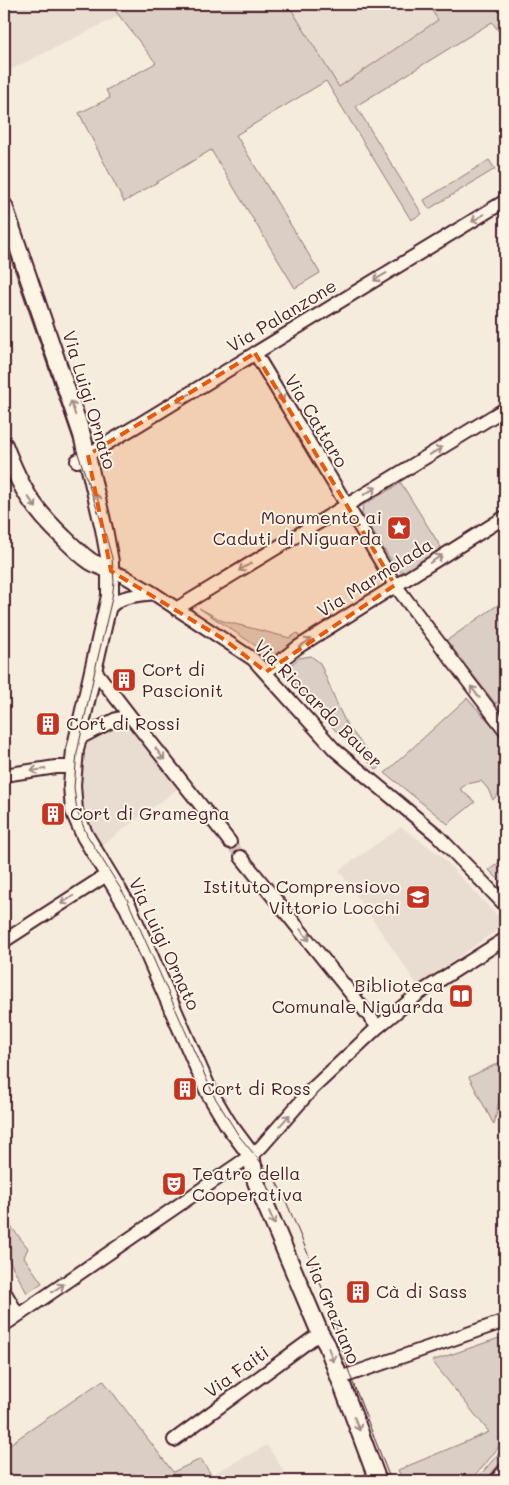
<svg xmlns="http://www.w3.org/2000/svg" width="509" height="1485" font-family="Mali,sans-serif">
<style>
.built{fill:#e8ddd0}
.green{fill:#dbcec4;stroke:#927678}
.lines{fill:none;stroke-linecap:round;stroke-linejoin:round}
.minor-tunnel{stroke:#d3c3ba;stroke-width:12;stroke-dasharray:12 6;stroke-linecap:butt}
.minor-casing{stroke:#4a1f2b;stroke-width:16}
.major-casing{stroke:#4a1f2b;stroke-width:20}
.minor{stroke:#fcf5e5;stroke-width:12}
.major{stroke:#fcf5e5;stroke-width:16}
.tram{stroke:#4a1f2b;stroke-width:1}
.oneway{stroke:#a38a88}
.marked{fill:#e8590c;fill-opacity:0.2;stroke:#e8590c;stroke-width:4;stroke-dasharray:10 6;stroke-linejoin:round}
.labels{text-anchor:middle;stroke-width:4;stroke-linejoin:round;paint-order:stroke}
.street-label{font-size:18px;fill:#4a1f2b;stroke:#fcf5e5}
.poi-label{font-size:18px;fill:#4a1f2b;stroke:#fcf5e5;text-anchor:start}
</style>
<rect width="100%" height="100%" fill="#f5ecde"/>
<filter id="ink" filterUnits="userSpaceOnUse"><feTurbulence type="fractalNoise" baseFrequency=".02" numOctaves="2"/><feDisplacementMap in="SourceGraphic" scale="10" xChannelSelector="R" yChannelSelector="G"/><feConvolveMatrix kernelMatrix="1 2 1 2 8 2 1 2 1" color-interpolation-filters="sRGB"/></filter>
<g filter="url(#ink)">
<path class="built" d="M4,4H110L119,16L4,73Z
M288,4H428L439,20L339,88Z
M129,719L183,785L97,849L78,809L81,740Z
M401,827L440,855L505,924L418,986L339,870Z
M267,1445L290,1481H215L211,1475Z
M349,1471L355,1481H332Z"/>
<path class="green" d="M110,4H288L339,87L438,20L428,4H505V40L492,22L356,106L422,214L411,220L326,81L236,135L320,273L295,288L211,150L124,202L79,113L110,98L106,90L156,63Z
M489,160L495,169L429,209L424,200Z
M401,483L442,549L405,572L397,570L362,514L363,505Z
M499,604L505,621V692L496,704L446,641Z
M199,608L223,621L290,638L297,633L301,639L270,657L256,646Z
M311,656L320,663L340,711L347,725L380,767L377,770L335,730L284,671L299,658Z
M467,698L505,739V786L493,800L488,789L481,781L467,784L460,789L475,802L448,824L385,773Z
M505,858V886L489,870Z
M505,1060V1082L500,1096L494,1125L469,1077Z
M4,1218L28,1248L24,1257L42,1283L27,1293L4,1251Z
M505,1336V1439L482,1468L468,1481H403L398,1470L489,1432L432,1361Z
M103,1380L173,1472L201,1459L215,1481H4V1448Z
M505,1446V1457L485,1481H475Z"/>
<g class="lines">
<path class="minor-tunnel" d="M230,842L241,857"/>
<defs>
<path id="minor" d="M255,353L395,585L505,730
M77,461L138,425L326,310L505,201
M111,571L124,576L153,593L253,659L335,750L437,835L505,905
M176,609L505,409
M107,612C116,595 136,596 153,593
M93,668L130,716L230,842
M266,672L298,647L505,517
M76,740L116,719L130,716
M4,775L56,767H73
M241,857L378,1027
M4,941L108,874
M4,1291L18,1315
M4,1325L253,1154L261,1147L312,1089L378,1027L418,994L505,939
M340,1378L505,1321
M174,1440L320,1333
M496,1481L505,1470"/>
<path id="major" d="M4,206L82,435L104,529L110,562V596L75,750L72,785L74,811L85,836L128,907L209,1092L228,1124L251,1155L256,1182L320,1333L327,1345L378,1481
M4,445C20,486 31,507 64,538C72,546 80,554 90,561C96,565 104,567 111,571"/>
</defs>
<use href="#minor" class="minor-casing"/>
<use href="#major" class="major-casing"/>
<use href="#minor" class="minor"/>
<use href="#major" class="major"/>
<path class="tram" d="M4,239L104,529L112,558L114,582L112,598L95,670L77,753L74,787L77,811L87,835L127,899L214,1096L239,1136L274,1178L283,1194L328,1302L350,1375L391,1481"/>
</g>
<defs><path id="oneway-shaft" d="M-6 0H5M1.5-3L5.5 0L1.5 3" fill="none" stroke-width="1.6" stroke-linecap="round" stroke-linejoin="round" transform="scale(1.25)"/></defs>
<g class="oneway">
<use href="#oneway-shaft" transform="translate(478 218) rotate(149)"/>
<use href="#oneway-shaft" transform="translate(380 277) rotate(149)"/>
<use href="#oneway-shaft" transform="translate(280 395) rotate(59)"/>
<use href="#oneway-shaft" transform="translate(183 398) rotate(148)"/>
<use href="#oneway-shaft" transform="translate(73 408) rotate(-108)"/>
<use href="#oneway-shaft" transform="translate(436 451) rotate(-31)"/>
<use href="#oneway-shaft" transform="translate(370 491) rotate(-31)"/>
<use href="#oneway-shaft" transform="translate(98 501) rotate(-102)"/>
<use href="#oneway-shaft" transform="translate(32 502) rotate(54)"/>
<use href="#oneway-shaft" transform="translate(436 559) rotate(-32)"/>
<use href="#oneway-shaft" transform="translate(245 567) rotate(149)"/>
<use href="#oneway-shaft" transform="translate(305 643) rotate(-33)"/>
<use href="#oneway-shaft" transform="translate(475 692) rotate(-128)"/>
<use href="#oneway-shaft" transform="translate(160 754) rotate(52)"/>
<use href="#oneway-shaft" transform="translate(38 770) rotate(172)"/>
<use href="#oneway-shaft" transform="translate(67 900) rotate(147)"/>
<use href="#oneway-shaft" transform="translate(305 935) rotate(51)"/>
<use href="#oneway-shaft" transform="translate(285 1120) rotate(-48)"/>
<use href="#oneway-shaft" transform="translate(272 1218) rotate(67)"/>
<use href="#oneway-shaft" transform="translate(58 1288) rotate(-34)"/>
<use href="#oneway-shaft" transform="translate(331 1355) rotate(69)"/>
<use href="#oneway-shaft" transform="translate(357 1424) rotate(68)"/>
</g>
</g>
<path class="marked" d="M255,353L395,585L266,672L225,640L111,571L88,455Z"/>
<defs>
<symbol id="sight-square" viewBox="-11 -11 22 22"><rect x="-9" y="-9" width="18" height="18" rx="4" fill="#c8321e" stroke="#fcf5e5"/><path d="M0-6L1.8-2.2L6-1.7L2.9 1.2L3.7 5.4L0 3.3L-3.7 5.4L-2.9 1.2L-6-1.7L-1.8-2.2Z" fill="#fff"/></symbol>
<symbol id="building-square" viewBox="-11 -11 22 22"><rect x="-9" y="-9" width="18" height="18" rx="4" fill="#c8321e" stroke="#fcf5e5"/><path d="M-4-6H4V6H1V3H-1V6H-4ZM-2.5-4.3h1.7v1.8h-1.7ZM.8-4.3h1.7v1.8H.8ZM-2.5-1h1.7V.8h-1.7ZM.8-1h1.7V.8H.8Z" fill="#fff"/></symbol>
<symbol id="school-square" viewBox="-11 -11 22 22"><rect x="-9" y="-9" width="18" height="18" rx="4" fill="#c8321e" stroke="#fcf5e5"/><path d="M0-5L7-2L0 1L-7-2ZM-4 1L0 2.5L4 1V4Q0 6-4 4Z" fill="#fff"/></symbol>
<symbol id="library-square" viewBox="-11 -11 22 22"><rect x="-9" y="-9" width="18" height="18" rx="4" fill="#c8321e" stroke="#fcf5e5"/><path d="M-6-4Q-3-5.5-.7-3.5V5Q-3 3-6 4ZM6-4Q3-5.5 .7-3.5V5Q3 3 6 4Z" fill="#fff"/></symbol>
<symbol id="theatre-square" viewBox="-11 -11 22 22"><rect x="-9" y="-9" width="18" height="18" rx="4" fill="#c8321e" stroke="#fcf5e5"/><path d="M-5-5.5Q0-4 5-5.5V0Q5 5 0 6Q-5 5-5 0ZM-3.3-2.5H-1v1.5H-3.3ZM1-2.5H3.3v1.5H1ZM-2.8 1Q0 5.5 2.8 1Z" fill="#fff"/></symbol>
</defs>
<g fill-rule="evenodd">
<use href="#sight-square" x="385" y="514" width="28" height="28"/>
<use href="#building-square" x="110" y="666" width="28" height="28"/>
<use href="#building-square" x="34" y="710" width="28" height="28"/>
<use href="#building-square" x="39" y="800" width="28" height="28"/>
<use href="#school-square" x="404" y="883" width="28" height="28"/>
<use href="#library-square" x="447" y="982" width="28" height="28"/>
<use href="#building-square" x="171" y="1075" width="28" height="28"/>
<use href="#theatre-square" x="160" y="1170" width="28" height="28"/>
<use href="#building-square" x="344" y="1278" width="28" height="28"/>
</g>
<g class="labels">
<g class="street-label">
<text transform="translate(282 316) rotate(-31)" y="6">Via Palanzone</text>
<text transform="translate(89 400) rotate(73)" y="6">Via Luigi Ornato</text>
<text transform="translate(316 421) rotate(59)" y="6">Via Cattaro</text>
<text transform="translate(375 578) rotate(-32)" y="6">Via Marmolada</text>
<text transform="translate(318 704) rotate(45)" y="6">Via Riccardo Bauer</text>
<text transform="translate(164 944) rotate(65)" y="6">Via Luigi Ornato</text>
<text transform="translate(332 1310) rotate(67)" y="6">Via Graziano</text>
<text transform="translate(237 1372) rotate(-36)" y="6">Via Faiti</text>
</g>
<g class="poi-label">
<text x="382" y="524" text-anchor="end">Monumento ai<tspan x="382" dy="21">Caduti di Niguarda</tspan></text>
<text x="142" y="676">Cort di<tspan x="142" dy="21">Pascionit</tspan></text>
<text x="66" y="730">Cort di Rossi</text>
<text x="70" y="820">Cort di Gramegna</text>
<text x="400" y="893" text-anchor="end">Istituto Comprensiovo<tspan x="400" dy="21">Vittorio Locchi</tspan></text>
<text x="444" y="992" text-anchor="end">Biblioteca<tspan x="444" dy="21">Comunale Niguarda</tspan></text>
<text x="202" y="1095">Cort di Ross</text>
<text x="192" y="1180">Teatro della<tspan x="192" dy="21">Cooperativa</tspan></text>
<text x="376" y="1298">Cà di Sass</text>
</g>
</g>
<rect width="509" height="1485" fill="none" stroke="#fcf5e5" stroke-width="20"/>
<rect x="10" y="10" width="489" height="1465" fill="none" stroke="#4a1f2b" stroke-width="2" filter="url(#ink)"/>
</svg>
